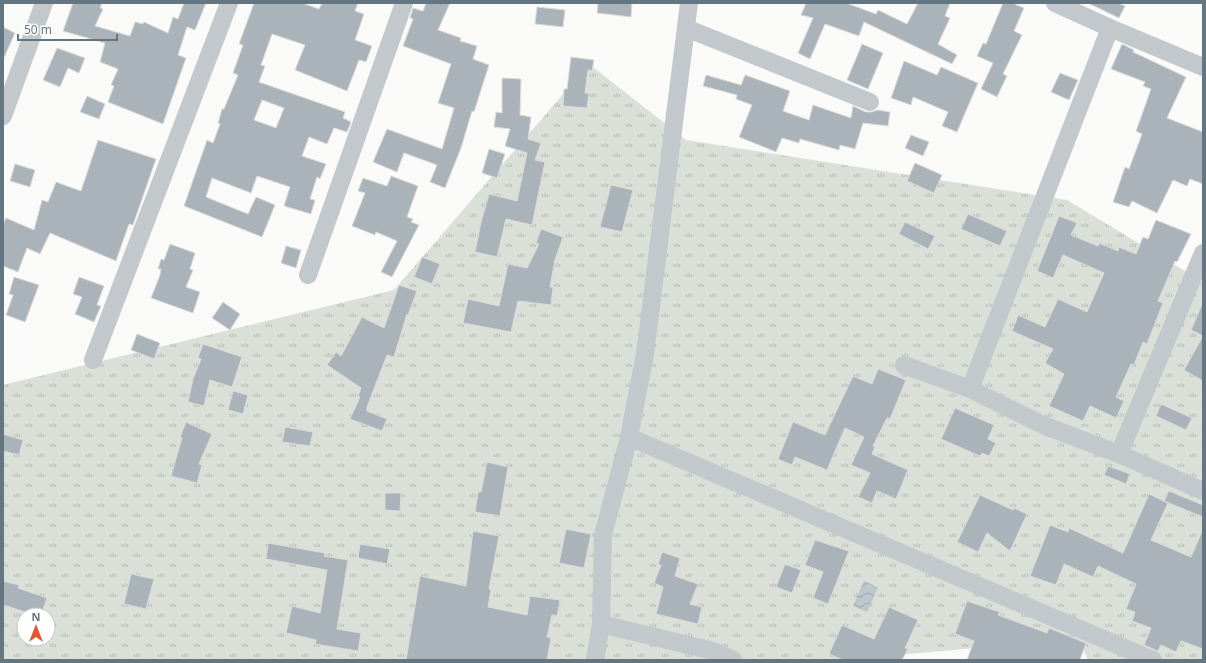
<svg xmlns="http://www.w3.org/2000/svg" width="1206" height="663" font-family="'Noto Sans',sans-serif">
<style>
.grass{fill:url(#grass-tufts);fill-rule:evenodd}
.water{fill:url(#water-waves)}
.building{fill:#aab3b9;stroke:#dcdcda;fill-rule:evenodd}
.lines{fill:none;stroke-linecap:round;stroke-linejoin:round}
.minor{stroke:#c3c8cc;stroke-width:18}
</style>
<defs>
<pattern id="grass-tufts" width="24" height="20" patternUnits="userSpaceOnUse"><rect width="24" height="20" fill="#dadfd7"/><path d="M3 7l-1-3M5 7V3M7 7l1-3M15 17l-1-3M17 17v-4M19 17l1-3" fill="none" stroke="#b4b9b4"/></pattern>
<pattern id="water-waves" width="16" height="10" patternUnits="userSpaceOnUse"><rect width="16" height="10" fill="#bbc7cb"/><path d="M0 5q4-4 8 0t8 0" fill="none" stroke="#9ca6aa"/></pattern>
</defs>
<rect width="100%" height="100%" fill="#fafaf8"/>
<path class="grass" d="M589,64L686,140L1067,200L1203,282V660H1088L1078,639L840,660H3V385L394,290ZM24,615H48V639H24Z"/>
<path class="water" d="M864,581L878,588L867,612L853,606Z"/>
<path class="building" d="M73,3H102L100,8L103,9L95,26L130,36L135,22L143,24L144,22L168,33L173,17L178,19L184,3H206L195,30L187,27L178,55L186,58L163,124L108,102L114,86L111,85L118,69L100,62L105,43L63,31Z
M254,3H302L319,9L322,3H358L355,11L364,14L355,40L372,46L366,62L359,60L347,91L295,70L305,45L272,34L261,65L265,66L259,82L345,112L343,118L351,122L347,132L334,128L327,144L309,137L302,156L326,164L320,179L317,177L310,199L315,200L311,214L284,206L290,187L257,176L251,193L212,178L206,197L248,214L256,197L275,205L262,237L184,206L207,140L213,143L220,124L218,123L222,109H224L238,75L233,73L243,45L239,44ZM262,100L284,108L276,128L254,120Z
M426,3H450L438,30L461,38L460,41L477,46L473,59L489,65L474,112L472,111L461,148L445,188L430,182L437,165L404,153L397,172L373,162L387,129L442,149L454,108L438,103L451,64L403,46L413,19L410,18L413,8L423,11Z
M598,3H632L631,17L597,13Z
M806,3H846L876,14L878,10L907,24L918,3H950L945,16L950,18L938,44L957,55L952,64L864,22L859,36L825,24L810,59L798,53L813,18L801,15Z
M1003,3H1012L1024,8L1014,31L1022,35L1003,74L1007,76L997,97L981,89L993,63L977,56L983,43L986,44Z
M1088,3H1118L1125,6L1119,18Z
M537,7L565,10L563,27L535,24Z
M3,27L15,33L3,60Z
M862,44L883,53L868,89L847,80Z
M1122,44L1134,50L1133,52L1186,77L1167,118L1203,132V184L1190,179L1187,186L1173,180L1157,213L1132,201L1129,207L1113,202L1125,167L1129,169L1142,134L1136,131L1151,89L1143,86L1145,82L1111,69Z
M57,48L85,58L79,73L68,68L60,87L43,80Z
M571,57L594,60L592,71L588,70L585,93H589L587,108L563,106L564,89H567Z
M904,61L937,75L941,67L978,83L957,132L942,126L948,112L913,97L911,105L891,98Z
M1060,73L1078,80L1069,100L1051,92Z
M706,75L741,85L745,75L790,91L783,111L809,120L813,105L851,118L853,106L866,112H872L877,110L890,112L888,126L863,123L855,149L840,145L839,150L800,139L799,143L782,138L776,152L739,137L752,105L736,99L737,95L703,86Z
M502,78L521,79L520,115L531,117L528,139L541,143L535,160L545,162L532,225L506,219L497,257L475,252L481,222L489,194L517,201L527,153L505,146L510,129L494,127L496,112L502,113Z
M87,96L105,104L99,119L80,112Z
M911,135L929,142L923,156L905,148Z
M98,140L156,159L133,225L129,224L116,261L50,233L40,254L27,248L18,272L3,266V225L6,218L34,230L42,200L48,202L56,182L81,191Z
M489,149L505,154L497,178L482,173Z
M915,163L942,175L934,193L907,181Z
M15,164L35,170L30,187L10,181Z
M391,176L418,186L407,217L413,219L411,222L419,225L392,277L381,272L397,241L376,232L375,235L352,226L365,193L358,191L363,178L387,186Z
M611,185L633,190L622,232L600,227Z
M968,214L1007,231L1000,246L961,229Z
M1059,216L1077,223L1071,235L1098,246L1099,243L1118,251L1119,247L1136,254L1143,237L1148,239L1156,220L1191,234L1177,262L1175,261L1173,266L1158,301L1163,303L1147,344L1143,342L1134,365L1131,364L1116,397L1124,401L1116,418L1090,406L1083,421L1049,406L1064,374L1045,363L1053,349L1012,331L1018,315L1045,327L1058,299L1087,312L1104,273L1063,255L1053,278L1037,271Z
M905,222L935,236L928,249L899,234Z
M541,229L563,237L555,260L550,287H553L551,305L518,301L511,332L463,323L468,299L499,306L508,264L527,268L539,244L536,243Z
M170,244L195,253L190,269L193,270L186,287L200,292L193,313L151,298L160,275L161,269H158L161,259L164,260Z
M286,246L301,250L296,268L281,263Z
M422,257L440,264L432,284L414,277Z
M14,277L39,285L25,322L6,315L13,295L9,294Z
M79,277L104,286L97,305L101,306L94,322L75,314L82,297L73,294Z
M399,285L417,291L408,315L407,314L394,357L387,355L367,407V411L387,419L382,431L350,419L360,397L358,396L361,388L327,365L336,352L341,356L362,317L384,328Z
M223,302L240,314L230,330L212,318Z
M1203,302V336L1191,330Z
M137,334L160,343L154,359L131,350Z
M1203,336V381L1184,370Z
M203,344L242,357L232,387L210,380L204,406L188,402L193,379L201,359L198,358Z
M878,369L906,380L890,419L887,418L873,446L875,447L872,454L908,470L896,499L877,491L872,503L858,497L870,473L851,465L864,437L845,428L827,470L795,457L792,465L778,459L793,422L825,435L853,376L872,384Z
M233,391L248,395L243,414L228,410Z
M1161,404L1192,418L1186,430L1156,416Z
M955,408L994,425L988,439L996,443L989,456L982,453L980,456L941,439Z
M186,422L212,434L199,464L202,465L197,483L171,476L182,438L180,437Z
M285,427L313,432L310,446L282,442Z
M3,434L23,440L19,455L3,451Z
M487,462L508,467L500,516L475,512L478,492H481Z
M1108,466L1130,474L1126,484L1104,475Z
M1169,491L1203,505V517L1164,501Z
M385,493H401L400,511L385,510Z
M1149,494L1168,503L1151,540L1191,557L1203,529V649L1181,641L1176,652L1161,645L1158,651L1144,645L1151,628L1132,621L1135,612L1126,609L1136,584L1098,566L1093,577L1064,564L1056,585L1030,576L1050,525L1068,532L1069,528L1123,553Z
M980,495L1013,510L1014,508L1027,514L1010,551L987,533L978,552L957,542Z
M566,529L591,534L584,568L559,563Z
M473,531L499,536L489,589L491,590L488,607L527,615L530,596L560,600L557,616L552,615L547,637L551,638L547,660H406L420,576L466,586Z
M815,540L849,551L828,604L813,598L823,572L805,565Z
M268,543L325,553L324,556L348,560L337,629L361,633L358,651L315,644L316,640L286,633L292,606L320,613L327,570L266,559Z
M360,544L390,549L387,564L358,558Z
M662,552L680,558L675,576L698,584L690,604L702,607L698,624L656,614L663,587L654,583L661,565H658Z
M785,564L801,570L792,593L776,587Z
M131,574L154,579L146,609L124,604Z
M3,581L19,585L18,588L47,598L41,615H35L3,605Z
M967,601L1000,612L998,615L1047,633L1049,628L1086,643L1080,660H967L974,641L955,634Z
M889,607L918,620L905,648L908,649L902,660H843L829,654L842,625L874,639Z"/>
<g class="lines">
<path class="minor" d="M1055,3L1110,28L1203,67
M686,28L870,102
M3,116L44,3
M308,275L404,3
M93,360L229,3
M904,365L970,389L1043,425L1119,454L1203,491
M970,389L1110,28
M629,437L1153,660
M1119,454L1203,253
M601,624L713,651L733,660
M595,660L601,624L603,535L629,437L645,354L689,3"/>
</g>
<rect width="1206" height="663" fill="none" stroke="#657683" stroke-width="8"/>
<g transform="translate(36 627)"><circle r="19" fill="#ffffff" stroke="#c1c8cd"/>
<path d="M0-3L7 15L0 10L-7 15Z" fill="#e4572e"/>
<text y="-6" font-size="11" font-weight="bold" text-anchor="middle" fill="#657683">N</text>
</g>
<path d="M18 34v6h99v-6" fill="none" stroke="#657683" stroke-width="2"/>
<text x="24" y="34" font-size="12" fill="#657683" stroke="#ffffff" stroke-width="3" paint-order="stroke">50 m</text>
</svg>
